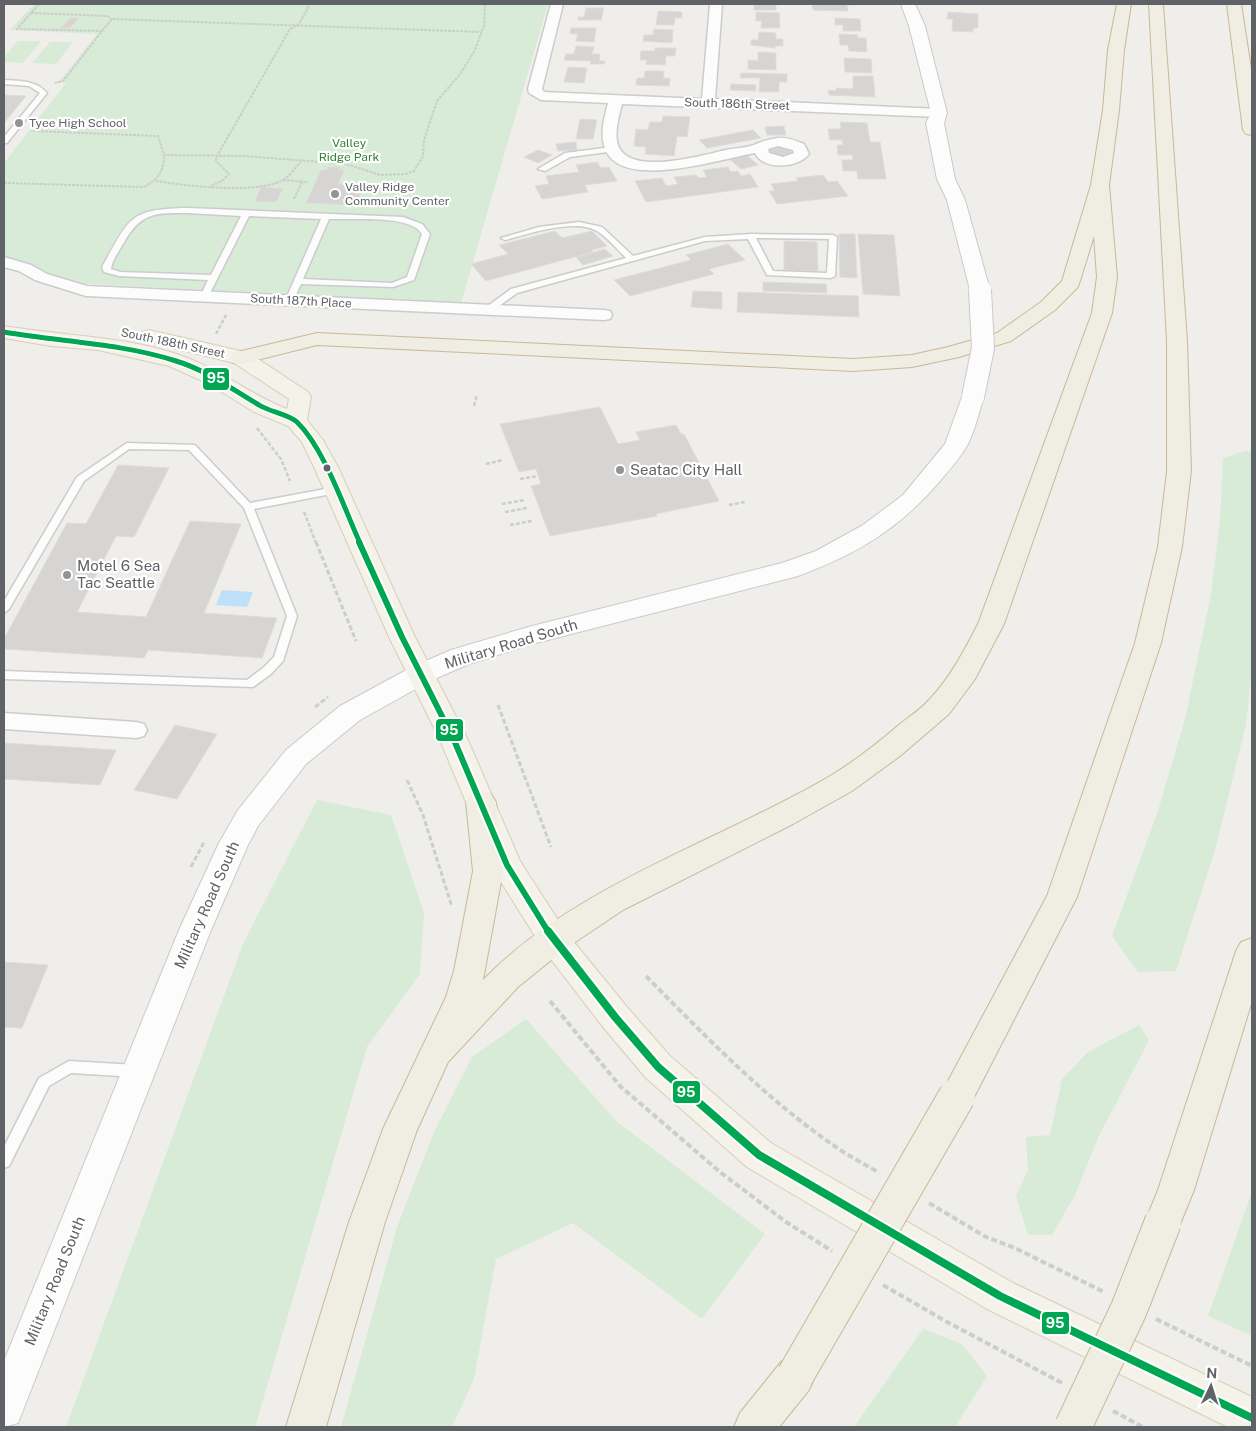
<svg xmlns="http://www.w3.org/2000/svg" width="1256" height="1431" font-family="'Public Sans',sans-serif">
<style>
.green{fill:#d8ebd6}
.water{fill:#bfe0f9}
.building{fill:#d6d5d3;stroke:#deddd9}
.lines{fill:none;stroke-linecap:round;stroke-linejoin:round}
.lane-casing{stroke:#cbcccc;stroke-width:3}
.street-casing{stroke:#cbcccc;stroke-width:3}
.secondary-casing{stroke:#cacacb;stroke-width:2}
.primary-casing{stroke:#d7ceb8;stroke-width:2}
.highway-casing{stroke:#c8b996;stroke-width:2}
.path-far3{stroke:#cacfcc;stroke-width:2;stroke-dasharray:3 1;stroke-linecap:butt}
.path-far2{stroke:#cacfcc;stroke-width:2.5;stroke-dasharray:4 2;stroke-linecap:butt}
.path-far1{stroke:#cacfcc;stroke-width:3;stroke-dasharray:5 2.5;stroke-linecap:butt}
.path{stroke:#cacfcc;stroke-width:4;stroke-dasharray:6 3;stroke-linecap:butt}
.lane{fill:#fdfcfc;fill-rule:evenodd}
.street{fill:#fdfcfc;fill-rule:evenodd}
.secondary{fill:#fdfcfc;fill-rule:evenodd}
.primary{fill:#f4f2e9;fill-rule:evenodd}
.highway{fill:#f0ede3;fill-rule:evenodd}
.secondary-bridge-casing{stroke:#cacacb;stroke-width:24;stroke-linecap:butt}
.highway-bridge-casing{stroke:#c8b996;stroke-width:38;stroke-linecap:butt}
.secondary-bridge{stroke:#fdfcfc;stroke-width:22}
.highway-bridge{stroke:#f0ede3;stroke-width:36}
.bus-1-far2-casing{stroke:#fff;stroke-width:8}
.bus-1-far1-casing{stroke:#fff;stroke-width:10}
.bus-1-casing{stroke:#fff;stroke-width:12}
.bus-1-far2{stroke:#00a651;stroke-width:5}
.bus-1-far1{stroke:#00a651;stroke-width:6}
.bus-1{stroke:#00a651;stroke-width:8}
.poi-dot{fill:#919496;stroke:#fff;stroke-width:2}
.bus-dot{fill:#5f6368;stroke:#fff;stroke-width:2}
.labels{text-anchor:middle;stroke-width:4.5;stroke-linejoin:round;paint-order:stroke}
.far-street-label{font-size:12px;fill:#5f6368;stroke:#fff}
.far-poi-label{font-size:12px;fill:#5f6368;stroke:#fff;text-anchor:start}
.far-park-label{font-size:12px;fill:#348238;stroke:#fff}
.poi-label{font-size:15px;fill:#5f6368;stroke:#fff;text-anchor:start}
.street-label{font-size:15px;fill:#5f6368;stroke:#fff}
.line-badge{stroke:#fff;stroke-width:2}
.badge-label{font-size:14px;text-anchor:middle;font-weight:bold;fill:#fff}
</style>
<rect width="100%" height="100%" fill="#efeeea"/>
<path class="green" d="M34,4H548L461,303L75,283L4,256V163L66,83L59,82L97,34L10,30Z
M18,41H41L23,63L4,62V57Z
M50,42H73L56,64L32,63Z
M1245,451L1252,452V670L1246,724L1216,847L1176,971L1138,972L1112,936L1158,811L1185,719L1211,594L1220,521L1223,458Z
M317,800L391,815L424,913L420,974L367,1047L255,1427H66L243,944Z
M526,1019L616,1121L765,1234L702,1319L573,1223L496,1259L474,1379L452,1427H341L397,1227L434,1132L472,1057Z
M1139,1025L1149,1040L1098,1138L1075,1195L1052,1235H1028L1016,1196L1028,1170L1026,1137L1050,1135L1062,1079L1088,1052Z
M1252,1192V1336L1208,1316Z
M923,1329L962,1344L987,1376L955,1427H854Z"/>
<path class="water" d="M222,590L253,592L247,607L216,605Z"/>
<path class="building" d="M754,4H776V10H754Z
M812,4H855V5H847L848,11L813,10Z
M586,8H604L601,20H578V17H584Z
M658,11L682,12V18H675L674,25H656Z
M756,12L779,13L780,28H761L762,21H756Z
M948,12L978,14V28H973V32L952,31L953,19H947Z
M70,18H79L70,28H61Z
M835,18L860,19L861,31H843V25H835Z
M571,28H596L594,42L576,41L578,34H570Z
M654,29L673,30L672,43L643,41L644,35H653Z
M759,32L776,33V39H783V46H775V48L751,45V40H758Z
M839,34L857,35L858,38H866L867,52L849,51L848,45H840Z
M576,46L594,47L592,54H600L599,61H605L604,64H590L591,61L564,60L566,54H574Z
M655,48H676L675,56H666L665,65L646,64L647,60H640L641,51H655Z
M758,52L776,53V70L748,69V60L758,61Z
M844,58L871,59L872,73L845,72Z
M568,67L587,68L584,83L564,82Z
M645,71H664L663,78H670L669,86L636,85L637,78H644Z
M741,73L787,74V82H779V92H759L760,78H740Z
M853,76H873L875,97L829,95L828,90L836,91V88L853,89Z
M731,84L756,85V91L730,90Z
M4,95L26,96L4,123Z
M663,116L690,117L687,137L677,136L674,156L645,154L646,147L634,146L636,129L648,130L650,122H662Z
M580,119L597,120L593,139H576Z
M840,122L867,123L870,142H880L886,179H858L857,171H843L842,160H853L852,155H838L837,145H843L842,140H830L828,129H841Z
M784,126L786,135H767L765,127Z
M753,130L761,138L707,148L699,140Z
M576,142L577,150L558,151L556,144Z
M785,146L794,154L777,158L768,150Z
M538,150L552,155L538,163L524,157Z
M744,153L758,165L741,169L727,157Z
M597,162L601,168L609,167L617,181L585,185L588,192L542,199L535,186L549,184L546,176L579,172L576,165Z
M328,167H340L338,170H344L338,184L364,185L356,205L306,203L321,170H327Z
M728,167L731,172L738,171L741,176L750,174L758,187L646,202L635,181L662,178L666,186L678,184L674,177L696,175L699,178L707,177L703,170Z
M823,175L828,182L837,181L848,196L777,204L769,191H775L771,184L798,181L796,178Z
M261,187L270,188H283L276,202L255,201Z
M555,231L562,238L592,231L607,246L592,250L593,252L486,281L471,264L508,254L499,245Z
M839,234H855L857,278L840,277Z
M858,234L894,235L900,296L863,294Z
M784,241L817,242L818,271L784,270Z
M728,244L745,260L709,269L714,274L630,296L614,280L691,260L686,255Z
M605,249L613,256L583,265L576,257Z
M763,282L826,284L827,293L763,291Z
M693,291L722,292V309L691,307Z
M738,292L858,296L859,317L737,312Z
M600,407L618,444L640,440L636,432L676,425L681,434H684L719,501L656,514L657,516L550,536L531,486L541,484L536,469L519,472L500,424Z
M118,465L169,468L134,537L116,536L77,612L146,617L190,521L241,524L204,613L277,618L262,658L148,650L144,658L4,649V639L67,523L86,524Z
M175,725L217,734L177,799L134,790Z
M4,743L116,750L100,785L4,779Z
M4,962L48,965L22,1028L4,1027Z"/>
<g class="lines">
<defs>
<path id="lane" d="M4,80C20,81 36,80 47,93L7,143H4V137L40,93L29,86L4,84Z
M612,147L616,149L615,151L570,157L545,171L538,169L565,153Z
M188,208L403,217L422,224L430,234L414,280L393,287L301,284L293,301L289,303L285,301L321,219L249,216L208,297L204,299L200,297L208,280L119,276L104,272L102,267C130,218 128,209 188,208ZM188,213L241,216L211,275L120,272L111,269C112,261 118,252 123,244C141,212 154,213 188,213ZM329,219C350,220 411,214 422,234L407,277L392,283L303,279Z
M579,222L602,227L633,256L705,237L751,234L833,235L837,237L835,276L831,278L767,275L748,239L705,241L517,293L491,312H485V308L511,289L626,258C617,249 608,238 597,231C574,218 529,234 505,240L501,238L539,227ZM756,238L829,239L827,273L773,271Z
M127,443L195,445L250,503L336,487L341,490L336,493L254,509L297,616L283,661L271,674L253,687L4,679V671L247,680L263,668L274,657L287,616L244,508L189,450L129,449L84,481L9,609L4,613V601L77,477Z
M69,1061L136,1065L141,1067L143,1071L141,1075L136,1077L71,1073L49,1086L9,1166L4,1168V1147L39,1078Z"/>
<path id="street" d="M551,4H563L542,89L544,92L702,99L710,4H722L715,99L939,109L946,113L939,117L622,104C619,116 614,133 618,145C629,177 703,155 726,150C735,148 748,148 756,144C763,141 770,139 778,138C787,137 796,141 804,144L809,154C799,168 763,171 755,153C723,158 615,194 604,145C600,131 605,116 608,103L541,100L529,93L528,89ZM778,146L793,150L794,153L783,157L769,153L768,149Z
M4,257L31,265L47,274L87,286L604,310L610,311L612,315L610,319L604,320L86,296L35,280L19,271L4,267Z
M4,713L136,722L144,724L147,730L144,736L136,738L4,729Z"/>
<path id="secondary" d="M901,4H915L925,26L947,113L944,123L955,179L965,200L990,290L987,294L980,296L973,294L970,290L947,200L937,179L926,123L931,113L909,26Z
M973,390L981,392L984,397C979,412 975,430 968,444C961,457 949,470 940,481C899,529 857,554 798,576L536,643L469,664L430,681L360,720L306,764L258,826L248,845L211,930L18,1423L4,1427V1361L179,930L219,843L238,810L286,750L340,706L412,667L451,650L532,626L782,563L816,551L863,525L903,495L945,444L962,397L965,392Z"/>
<path id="primary" d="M4,326C63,336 129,336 185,357C221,370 251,395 287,409L289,399L234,363L142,340L139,336L142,332L149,330L249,353L308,392L311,397L307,420L323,440L338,467L415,637L468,740L520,861L565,931L627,1007L670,1056L771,1143L1013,1283L1252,1397V1427H1228L987,1309L747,1167L646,1078L603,1027L543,949L496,874L440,740L389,637L314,467L302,442L288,426L254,412L209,384L169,366L98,350L51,346L4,338Z"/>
<path id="highway" d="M1117,4H1131L1124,50L1119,110L1109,185L1117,277L1112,313L1004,624L975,679L949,714L900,756L852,791L793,824L623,910L565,949L518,987L448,1062L417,1130L385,1222L326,1427H286L349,1222L383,1129L446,997L454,971L473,871L466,802L471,794L481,791L491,794L496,802L503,871L483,980C575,885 718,842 830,776C855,761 878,743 900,724C910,716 921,709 929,700C950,678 964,651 978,624L1092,313L1097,277L1094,236L1078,287L1055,310L1011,341L959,357L912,367L853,371L317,345L241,364L233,363L230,358L233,353L317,333L853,359L912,355L948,347L997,333L1041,302L1062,281L1091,185L1103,110L1108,50Z
M1149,4H1163L1187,341L1191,471L1182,547L1161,643L1077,897L969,1107L957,1112L945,1107L940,1096L1047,896L1135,643L1158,547L1167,471V341Z
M1227,4H1241L1252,75V135L1246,134L1243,130Z
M1252,938V1001L1194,1190L1176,1234L1163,1240L1150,1234L1145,1222L1158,1190L1236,951L1241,942Z
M795,1356L809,1362L815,1376L809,1390L779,1427H734L740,1413L781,1362Z"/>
</defs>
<use href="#lane" class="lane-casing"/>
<use href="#street" class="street-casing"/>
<use href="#secondary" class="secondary-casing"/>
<use href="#primary" class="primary-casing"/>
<use href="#highway" class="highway-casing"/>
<path class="path-far3" d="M39,4L17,29L102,31L63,81L55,83
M31,13L107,16L112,19
M102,31L112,19L481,32
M33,131L158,136L164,155L244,156L346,164L380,175L405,174L414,171L423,156L424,140L437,101L461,73L474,52L484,26L485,4
M283,180L308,182
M156,181C187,186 253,194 281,181C289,177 295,168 301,162
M4,183L144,187C158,179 164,172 164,155
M211,186L222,181L229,174L216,161L217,156L290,29L299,24L310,4
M294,199L302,182"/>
<path class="path-far2" d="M216,334L226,315
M474,406L477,395
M257,428L281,459L290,481
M486,464L503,460
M520,479L538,476
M502,504L525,500
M729,505L745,502
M304,512L316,543
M505,512L527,508
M510,525L532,521"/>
<path class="path-far1" d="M316,542L356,641
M498,705L551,847
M315,707L328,697
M407,780L423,815L452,907
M191,867L204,842"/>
<path class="path" d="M646,976C705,1036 767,1100 836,1147C850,1157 865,1164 879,1173
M550,1001L620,1086L720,1172L786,1222L832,1251
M929,1203L986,1237L1015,1248L1104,1292
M883,1285L949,1323L1062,1383
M1156,1319L1252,1366
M1113,1411L1143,1427"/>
<use href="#lane" class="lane"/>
<use href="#street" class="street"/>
<use href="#secondary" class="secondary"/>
<use href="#primary" class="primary"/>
<use href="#highway" class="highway"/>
<defs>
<path id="secondary-bridge" d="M973,397L983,348L980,290"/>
<path id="highway-bridge" d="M795,1376L957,1096
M1073,1427L1129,1309L1163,1222"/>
</defs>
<use href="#secondary-bridge" class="secondary-bridge-casing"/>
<use href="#highway-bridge" class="highway-bridge-casing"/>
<use href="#secondary-bridge" class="secondary-bridge"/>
<use href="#highway-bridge" class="highway-bridge"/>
<defs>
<path id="bus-1-far2" d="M4,332C61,342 120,343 176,361C206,370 232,389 259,405C270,412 288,414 297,422C324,448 344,508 360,543"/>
<path id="bus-1-far1" d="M359,542L402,637L454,740L507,865L549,933"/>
<path id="bus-1" d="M548,931L615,1017L658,1067L759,1155L1000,1296L1252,1418"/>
</defs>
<use href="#bus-1-far2" class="bus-1-far2-casing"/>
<use href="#bus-1-far1" class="bus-1-far1-casing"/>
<use href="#bus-1" class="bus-1-casing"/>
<use href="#bus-1-far2" class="bus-1-far2"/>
<use href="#bus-1-far1" class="bus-1-far1"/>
<use href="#bus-1" class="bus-1"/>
</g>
<g class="poi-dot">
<circle cx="19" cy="123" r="5"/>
<circle cx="335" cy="194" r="5"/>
<circle cx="620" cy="470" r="5"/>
<circle cx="67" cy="575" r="5"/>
</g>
<circle class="bus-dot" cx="327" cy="468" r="4.5"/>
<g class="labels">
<g class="far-street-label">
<text transform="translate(737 104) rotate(2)" y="4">South 186th Street</text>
<text transform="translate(301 301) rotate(3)" y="4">South 187th Place</text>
<text transform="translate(173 343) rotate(12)" y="4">South 188th Street</text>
</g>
<g class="far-poi-label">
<text x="29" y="127">Tyee High School</text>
<text x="345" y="191">Valley Ridge<tspan x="345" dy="14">Community Center</tspan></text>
</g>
<g class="far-park-label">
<text x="349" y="147">Valley<tspan x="349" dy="14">Ridge Park</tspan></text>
</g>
<g class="poi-label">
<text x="630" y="475">Seatac City Hall</text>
<text x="77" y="571">Motel 6 Sea<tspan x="77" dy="17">Tac Seattle</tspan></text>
</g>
<g class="street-label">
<text transform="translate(511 644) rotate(-17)" y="5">Military Road South</text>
<text transform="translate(207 905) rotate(-66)" y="5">Military Road South</text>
<text transform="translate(55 1281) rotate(-68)" y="5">Military Road South</text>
</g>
</g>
<g class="line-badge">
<rect x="202" y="367" width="28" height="24" rx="5" fill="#00a651"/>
<rect x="435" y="718" width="29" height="24" rx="5" fill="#00a651"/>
<rect x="672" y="1080" width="29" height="24" rx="5" fill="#00a651"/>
<rect x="1041" y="1311" width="29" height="24" rx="5" fill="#00a651"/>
</g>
<g class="badge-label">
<text x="216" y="383">95</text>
<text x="449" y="735">95</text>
<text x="686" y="1097">95</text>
<text x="1055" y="1328">95</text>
</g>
<rect width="1256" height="1431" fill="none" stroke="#5f6368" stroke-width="10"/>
<g transform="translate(1211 1386) rotate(4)" stroke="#ffffff" stroke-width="4" paint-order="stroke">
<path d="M0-4L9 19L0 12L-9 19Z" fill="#5f6368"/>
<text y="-8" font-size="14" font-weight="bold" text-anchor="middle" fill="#5f6368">N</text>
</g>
</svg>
